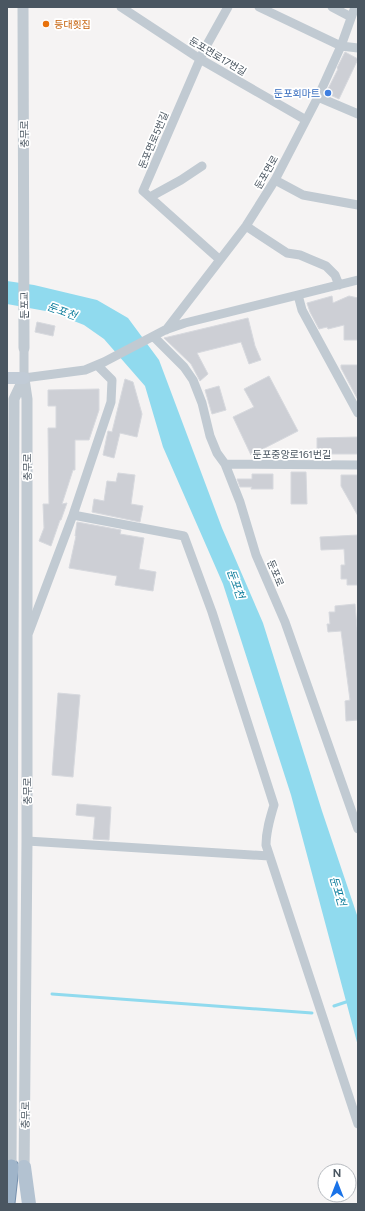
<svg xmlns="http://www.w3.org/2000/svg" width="365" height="1211" font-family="Figtree,'Noto Sans KR',sans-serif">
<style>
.water{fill:#90daee}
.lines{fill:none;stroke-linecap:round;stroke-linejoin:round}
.stream{stroke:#90daee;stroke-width:3}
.building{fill:#cdcfd5;stroke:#d7d9de}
.trunk-casing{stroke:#7690ad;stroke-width:17}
.minor{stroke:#c1cad2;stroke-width:9}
.tertiary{stroke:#c1cad2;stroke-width:11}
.secondary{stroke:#c1cbd6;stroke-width:12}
.primary{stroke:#b3c2d1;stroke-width:14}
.trunk{stroke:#9fb4c9;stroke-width:15}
.food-dot{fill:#e8710a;stroke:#fff;stroke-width:1.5}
.shop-dot{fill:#3f7fe0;stroke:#fff;stroke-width:1.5}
.labels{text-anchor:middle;stroke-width:3.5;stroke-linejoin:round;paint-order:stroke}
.food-label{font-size:10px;fill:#c56008;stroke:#fff;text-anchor:start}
.street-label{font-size:10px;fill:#4a5661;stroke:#fff}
.shop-label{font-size:10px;fill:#366cbe;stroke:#fff;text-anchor:end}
.water-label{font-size:11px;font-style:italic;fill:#0c7c9b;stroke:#fff}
</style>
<rect width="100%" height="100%" fill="#f5f3f3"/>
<path class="water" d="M7,281L34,285L97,300L128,318L159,360L222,528L263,623L322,811L358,918V1046L291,795L223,584L163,447L145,386L104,339L84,325L51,312L7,304Z"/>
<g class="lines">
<path class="stream" d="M52,994L312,1013
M334,1006L349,1001"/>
</g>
<path class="building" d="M345,52L358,59L339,99L326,93L338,69L337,68Z
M332,296L333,303L349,296L358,298V340H344V325L328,329L327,327L319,329L310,312L307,303Z
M248,318L255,346L261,360L249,364L241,342L197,353L208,374L200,381L191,364L164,338Z
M37,322L55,326L53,336L35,332Z
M341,365H358V400L341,368Z
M269,376L298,431L251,455L233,417L254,407L244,389Z
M125,379L133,382L142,414L137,437L120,433L114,458L103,455L108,431L112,432Z
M219,386L226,410L212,414L205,390Z
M99,389V410L89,440H75V470H73L62,504L67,503L61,520H60L51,546L39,541L44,528L43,504H49L48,428H56V406H48V390Z
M358,437V454H317V438Z
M291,472H306L307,504H291Z
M118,473L135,475L131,504L143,506L140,522L92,512L94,499L104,501L107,481L116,482Z
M252,474H273V489H251L252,487H240L237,479H252Z
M341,475H358V516L341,486Z
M77,522L121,530L120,534L144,538L139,569L156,572L153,591L115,585L117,576L69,568L76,536H75Z
M358,535V585H347V579H341V565H345L344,549L321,550L320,537Z
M355,604L358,639V720L346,721L345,701L350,700L341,631L328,632L327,624H330L329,612H335V606Z
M58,693L80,695L73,777L52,775Z
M77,804L111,807L109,840L93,839L95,817L76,815Z"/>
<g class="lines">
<defs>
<path id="trunk" d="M7,1203L11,1167"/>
</defs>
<use href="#trunk" class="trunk-casing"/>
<path class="minor" d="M121,7L200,59L306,120
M259,7L341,46L358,48
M332,7L351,17
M318,97L358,114
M275,180L303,195L358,205
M150,197L181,180L202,166
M246,226L287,253L300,255L326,266L335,275L339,285
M219,259L143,191L204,50L228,7
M298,295L302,310L358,413
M166,330L246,226L275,180L318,97L341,46L355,7
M154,337L184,367L193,380L202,403L210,436L217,453L225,464L240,502L256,555L285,622L358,829
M24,348V378L85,370L104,362L165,330L185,323L358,280
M225,464L358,465
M73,515L184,536L212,612L274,805C270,818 266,831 266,845L358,1124
M29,632L73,515L111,402L112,380L97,365
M27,841L269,856"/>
<path class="tertiary" d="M23,7L24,348
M24,379L27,399V841L24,1175
M11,1174L14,399L24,378"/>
<path class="secondary" d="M7,378H24"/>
<path class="primary" d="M24,1167L29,1204"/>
<use href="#trunk" class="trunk"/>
</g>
<circle class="food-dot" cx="46" cy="24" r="4"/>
<circle class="shop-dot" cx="328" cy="93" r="4"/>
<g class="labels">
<g class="food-label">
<text x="54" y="28">등대횟집</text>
</g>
<g class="street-label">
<text transform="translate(218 56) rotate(31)" y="4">둔포면로17번길</text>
<text transform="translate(24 134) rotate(-90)" y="4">충무로</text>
<text transform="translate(153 140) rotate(-67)" y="4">둔포면로5번길</text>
<text transform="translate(266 172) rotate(-60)" y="4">둔포면로</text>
<text transform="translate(24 305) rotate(-90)" y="4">둔포교</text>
<text x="292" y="458">둔포중앙로161번길</text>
<text transform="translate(27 467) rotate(-90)" y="4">충무로</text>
<text transform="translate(276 573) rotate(67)" y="4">둔포로</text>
<text transform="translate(27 791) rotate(-90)" y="4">충무로</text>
<text transform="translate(25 1115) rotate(-89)" y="4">충무로</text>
</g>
<g class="shop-label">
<text x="320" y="97">둔포회마트</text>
</g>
<g class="water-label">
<text transform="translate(62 311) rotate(20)" y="4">둔포천</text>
<text transform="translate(236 584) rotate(70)" y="4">둔포천</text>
<text transform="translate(338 891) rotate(73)" y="4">둔포천</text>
</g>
</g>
<rect width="365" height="1211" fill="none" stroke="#4a5661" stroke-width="16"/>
<g transform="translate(337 1183)"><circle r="19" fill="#ffffff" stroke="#b7bbc0"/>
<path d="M0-3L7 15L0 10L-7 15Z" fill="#1a73e8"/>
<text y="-6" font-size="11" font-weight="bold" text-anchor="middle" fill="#4a5661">N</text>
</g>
</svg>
